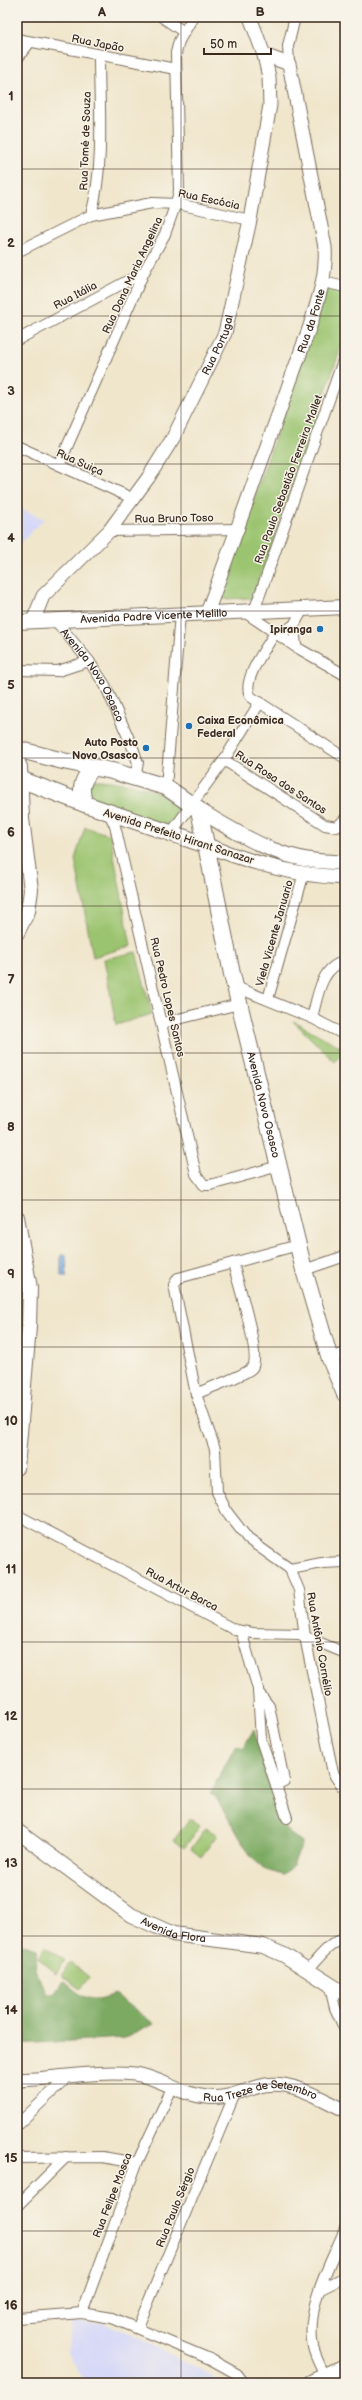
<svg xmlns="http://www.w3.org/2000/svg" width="362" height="2400" font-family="'Balsamiq Sans',sans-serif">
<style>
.built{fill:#d6d8f8}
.green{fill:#9bc470;stroke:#6b7747}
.forest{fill:#7caa62;stroke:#5c6a40}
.water{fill:#75a9e2;stroke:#586a80}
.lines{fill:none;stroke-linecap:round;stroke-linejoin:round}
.minor-casing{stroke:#7a6c5b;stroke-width:12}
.tertiary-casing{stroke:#7a6c5b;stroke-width:15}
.secondary-casing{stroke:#7a6c5b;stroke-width:16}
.primary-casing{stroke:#7a6c5b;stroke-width:18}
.minor{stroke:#fff;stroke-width:10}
.tertiary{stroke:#fff;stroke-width:13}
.secondary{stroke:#fff;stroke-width:14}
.primary{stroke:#fff;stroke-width:16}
.grid{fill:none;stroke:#3b2a1e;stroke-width:1;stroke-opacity:0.55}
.poi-dot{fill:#1f6fb2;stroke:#f7f3e8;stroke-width:1.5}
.labels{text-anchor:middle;stroke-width:3;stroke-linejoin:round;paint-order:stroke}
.street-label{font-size:11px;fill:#3b2a1e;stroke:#f7f3e8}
.poi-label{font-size:11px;font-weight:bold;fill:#3b2a1e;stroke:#f7f3e8;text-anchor:end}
.neatline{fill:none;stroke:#3b2a1e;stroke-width:1.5}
.grid-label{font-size:13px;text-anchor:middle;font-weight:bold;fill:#3b2a1e}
</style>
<rect width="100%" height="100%" fill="#f7f3e8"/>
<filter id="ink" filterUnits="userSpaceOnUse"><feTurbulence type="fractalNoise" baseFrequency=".025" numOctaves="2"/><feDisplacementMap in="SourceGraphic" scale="8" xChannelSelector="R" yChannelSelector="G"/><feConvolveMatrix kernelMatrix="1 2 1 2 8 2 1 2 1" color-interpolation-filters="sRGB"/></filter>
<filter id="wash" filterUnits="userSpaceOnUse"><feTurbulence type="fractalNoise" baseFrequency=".012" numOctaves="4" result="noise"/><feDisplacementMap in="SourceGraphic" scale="16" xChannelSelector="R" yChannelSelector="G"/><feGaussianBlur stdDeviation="0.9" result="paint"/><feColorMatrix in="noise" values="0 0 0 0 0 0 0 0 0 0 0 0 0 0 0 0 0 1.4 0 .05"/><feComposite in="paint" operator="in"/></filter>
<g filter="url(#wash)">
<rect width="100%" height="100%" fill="#f0e6cc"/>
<path class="built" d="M17,507L44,519L17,547Z
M72,2322L106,2324L122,2330L226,2383H85L67,2351Z"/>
<path class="green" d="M328,286L345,290V336L253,598L219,599Z
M94,780C116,779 208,794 166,827L92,798L87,793L90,782Z
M85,827L110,835L131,946L93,957L75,859Z
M136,952L152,1014L116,1025L104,959Z
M293,1021L345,1049L335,1062Z
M190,1818L200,1826L184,1848L174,1840Z
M206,1828L217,1835L201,1857L191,1849Z
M45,1946L65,1961L56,1973L38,1958Z
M71,1963L89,1977L80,1989L61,1975Z"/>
<path class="forest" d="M254,1729C259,1751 274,1815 288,1831C292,1836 298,1839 303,1842L293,1865L283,1875L266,1870L252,1858L215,1796L210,1794L236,1745L243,1748Z
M18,1943L37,1949L35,1970L47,1993H55L63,1981C84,1997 88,2005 115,1994L154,2024L125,2038L17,2044Z"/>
<path class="water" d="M61,1255H66L67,1276H61Z"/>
</g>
<g filter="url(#ink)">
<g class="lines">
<defs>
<g id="minor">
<path d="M162,17L184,32"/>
<path d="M17,39L176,69"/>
<path d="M17,59L30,42"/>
<path d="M289,64L288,46L295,17"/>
<path d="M91,215L152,203L178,204L250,220"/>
<path d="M17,252L91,215C105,164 99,108 99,55"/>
<path d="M323,282L345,287"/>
<path d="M17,340L144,272"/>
<path d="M17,446L134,499"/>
<path d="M59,465L144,272L165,234L176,203L179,191L176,53L179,41L193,17"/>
<path d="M109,531L239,529"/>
<path d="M243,611L296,647L345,675"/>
<path d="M254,611L345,355"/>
<path id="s1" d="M55,620L89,661L105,685L133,748L138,763L135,777"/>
<path d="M294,625L285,631L275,633C266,648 240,682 251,697L345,758"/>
<path d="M296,647L294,625L303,609"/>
<path d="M17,670L58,671L89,661"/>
<path d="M224,760L325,825L337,827L345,819"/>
<path d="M166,787L180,614"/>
<path d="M109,813L115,826L196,1174L204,1185H210L279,1166"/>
<path d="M171,833L224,760L260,702"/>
<path d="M236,987L312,1018L345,1035"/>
<path d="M268,999L304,873"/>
<path d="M312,1018C317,999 321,965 345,962"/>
<path d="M162,1023L239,1004"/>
<path d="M304,1270L345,1256"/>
<path d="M330,1359L345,1353"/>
<path d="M196,1394C208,1388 244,1376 252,1368C262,1357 237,1280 233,1263"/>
<path d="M17,1515L235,1630L253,1633L299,1634L345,1653"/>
<path d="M290,1569L248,1539L227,1512L217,1492L215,1449L196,1394L174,1285L178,1278L182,1277L298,1245"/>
<path d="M290,1569L299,1590L305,1637L333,1773L345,1791"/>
<path d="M290,1569L322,1563L345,1562"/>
<path d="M241,1631L258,1689L261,1740L287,1818"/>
<path d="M258,1692L269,1706L284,1781L276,1785"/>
<path d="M307,1971C316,1961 330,1941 345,1939"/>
<path d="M330,1987L335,2008L345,2030"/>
<path d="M17,2125L68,2077"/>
<path d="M17,2158L102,2157L137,2163"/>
<path d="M17,2206L66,2157"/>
<path d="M321,2289L345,2277"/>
<path d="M82,2313L137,2163L172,2088"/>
<path d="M17,2318L82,2313L112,2318L210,2359L237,2374L244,2383"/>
<path d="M138,2327L234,2096"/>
<path d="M325,2376C321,2367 315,2357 313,2347C305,2307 330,2265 345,2229"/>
</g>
<g id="tertiary">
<path id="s2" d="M207,613L310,326C318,300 327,275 325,247L289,64L264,55"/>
<path id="s3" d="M33,621L43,596L109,531L148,478L173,438L225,333L250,220L270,105L269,77L264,55L250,17"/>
<path id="s4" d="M17,2080C56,2079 96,2070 135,2074C159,2077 181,2095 207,2097C229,2100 245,2089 265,2085C292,2080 321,2099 345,2110"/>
</g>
<g id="secondary">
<path id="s5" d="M17,622L345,607"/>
<path d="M17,760L20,767L22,819L31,890L28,911L17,933"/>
<path d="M199,810C247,839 287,865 345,862"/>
<path d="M206,845C249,862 298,877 345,877"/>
<path d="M17,1217L30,1288L29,1327L17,1468"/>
<path id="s6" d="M17,1831L131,1915L173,1934L263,1946L284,1955L345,1994"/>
</g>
<g id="primary">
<path id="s7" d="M17,749L63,761L112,771L166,787L199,810L232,974L304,1270L330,1359L345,1394"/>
<path d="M17,778L85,804L206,845"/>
<path d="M85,804C79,789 82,779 93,768"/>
<path d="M311,2383L345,2367"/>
</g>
</defs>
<use href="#minor" class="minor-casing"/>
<use href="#tertiary" class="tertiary-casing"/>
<use href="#secondary" class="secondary-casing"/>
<use href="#primary" class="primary-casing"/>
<use href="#minor" class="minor"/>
<use href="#tertiary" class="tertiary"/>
<use href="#secondary" class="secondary"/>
<use href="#primary" class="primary"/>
</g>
</g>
<path class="grid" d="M181,17V2383M17,169H345M17,316H345M17,464H345M17,611H345M17,758H345M17,906H345M17,1053H345M17,1200H345M17,1347H345M17,1494H345M17,1642H345M17,1789H345M17,1936H345M17,2084H345M17,2231H345"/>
<g class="poi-dot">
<circle cx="320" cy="629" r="4"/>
<circle cx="189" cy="726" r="4"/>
<circle cx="146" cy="748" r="4"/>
</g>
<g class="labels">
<g class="street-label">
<text transform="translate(98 43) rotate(11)" y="4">Rua Japão</text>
<text transform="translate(85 141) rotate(-88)" y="4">Rua Tomé de Souza</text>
<text transform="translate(209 199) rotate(12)" y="4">Rua Escócia</text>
<text transform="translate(132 275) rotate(-65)" y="4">Rua Dona Maria Angelina</text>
<text transform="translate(75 295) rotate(-28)" y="4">Rua Itália</text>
<text dy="4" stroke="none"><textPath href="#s2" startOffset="310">Rua da Fonte</textPath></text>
<text dy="4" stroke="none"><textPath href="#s3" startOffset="336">Rua Portugal</textPath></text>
<text transform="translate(80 462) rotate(24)" y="4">Rua Suiça</text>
<text transform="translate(288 479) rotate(-70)" y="4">Rua Paulo Sebastião Ferreira Mallet</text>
<text transform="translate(174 518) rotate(-1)" y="4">Rua Bruno Toso</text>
<text dy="4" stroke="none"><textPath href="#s5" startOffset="137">Avenida Padre Vicente Melillo</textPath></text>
<text dy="4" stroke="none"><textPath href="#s1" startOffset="67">Avenida Novo Osasco</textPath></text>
<text transform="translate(281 782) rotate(33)" y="4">Rua Rosa dos Santos</text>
<text transform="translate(179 836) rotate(18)" y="4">Avenida Prefeito Hirant Sanazar</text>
<text transform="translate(274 933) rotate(-74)" y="4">Viela Vicente Januario</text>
<text transform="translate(168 997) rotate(77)" y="4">Rua Pedro Lopes Santos</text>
<text dy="4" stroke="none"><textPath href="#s7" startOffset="496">Avenida Novo Osasco</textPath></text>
<text transform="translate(182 1589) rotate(28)" y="4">Rua Artur Barca</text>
<text transform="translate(320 1644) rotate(80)" y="4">Rua Antônio Cornélio</text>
<text dy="4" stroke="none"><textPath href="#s6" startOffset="187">Avenida Flora</textPath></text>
<text dy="4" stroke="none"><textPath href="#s4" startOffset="249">Rua Treze de Setembro</textPath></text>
<text transform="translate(112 2195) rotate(-69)" y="4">Rua Felipe Mosca</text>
<text transform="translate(175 2207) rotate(-68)" y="4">Rua Paulo Sérgio</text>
</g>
<g class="poi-label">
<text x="312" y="633">Ipiranga</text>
<text x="197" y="724" text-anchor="start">Caixa Econômica<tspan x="197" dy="13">Federal</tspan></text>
<text x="138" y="746">Auto Posto<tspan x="138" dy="13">Novo Osasco</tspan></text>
</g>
</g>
<rect width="362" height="2400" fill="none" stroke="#f7f3e8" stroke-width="44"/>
<path d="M204 48v6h67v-6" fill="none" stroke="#3b2a1e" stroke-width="2"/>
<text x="210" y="48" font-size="12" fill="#3b2a1e" stroke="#f7f3e8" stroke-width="3" paint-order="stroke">50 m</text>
<rect x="22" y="22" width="318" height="2356" class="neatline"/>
<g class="grid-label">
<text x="102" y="16">A</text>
<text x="260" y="16">B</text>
<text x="11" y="100">1</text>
<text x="11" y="247">2</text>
<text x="11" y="395">3</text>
<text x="11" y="542">4</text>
<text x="11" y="689">5</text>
<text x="11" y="836">6</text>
<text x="11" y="984">7</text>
<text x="11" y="1131">8</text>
<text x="11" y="1278">9</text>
<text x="11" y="1425">10</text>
<text x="11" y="1573">11</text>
<text x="11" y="1720">12</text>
<text x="11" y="1867">13</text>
<text x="11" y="2014">14</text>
<text x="11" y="2162">15</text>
<text x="11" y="2309">16</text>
</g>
</svg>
